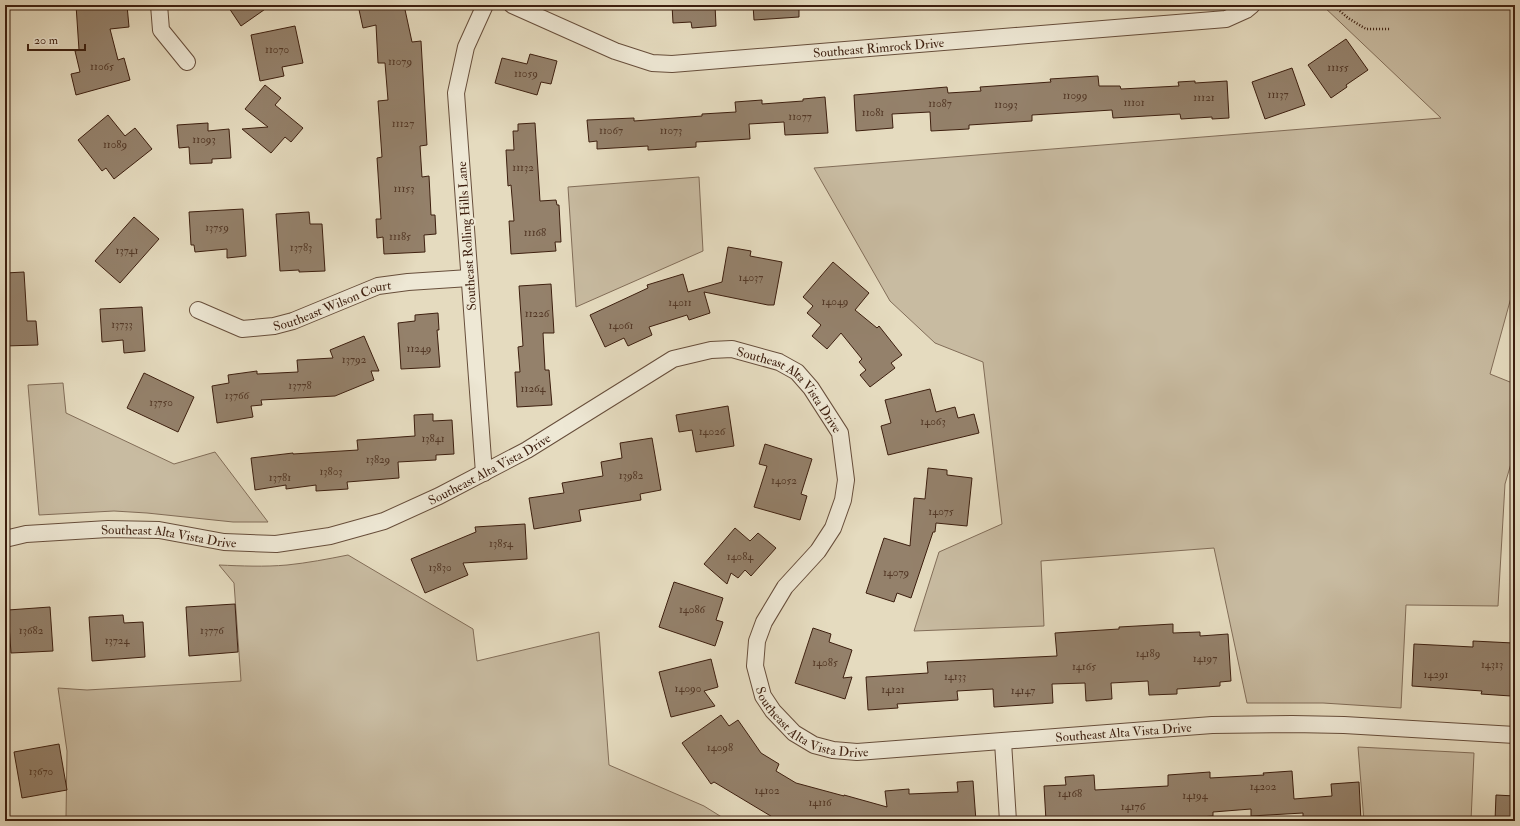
<svg xmlns="http://www.w3.org/2000/svg" width="1520" height="826" font-family="'IM FELL Double Pica',serif">
<style>
.green{fill:#c8bba1;stroke:#826d58}
.building{fill:#94816b;stroke:#3d1f0f}
.lines{fill:none;stroke-linecap:round;stroke-linejoin:round}
.street-casing{stroke:#674e3b;stroke-width:18}
.path{stroke:#3d1f0f;stroke-width:2.5;stroke-dasharray:1 2;stroke-linecap:butt}
.street{stroke:#eee8d5;stroke-width:16}
.labels{text-anchor:middle;stroke-width:4;stroke-linejoin:round;paint-order:stroke}
.number-label{font-size:11px;fill:#533826}
.street-label{font-size:13px;fill:#3d1f0f;stroke:#eee8d5}
</style>
<rect width="100%" height="100%" fill="#e5dbbf"/>
<filter id="stains"><feTurbulence type="fractalNoise" baseFrequency=".005" numOctaves="4"/><feColorMatrix values="0 0 0 0 .2 0 0 0 0 .09 0 0 0 0 .02 0 0 0 .5 -.17"/></filter>
<radialGradient id="worn" r=".72"><stop offset=".6" stop-color="#630" stop-opacity="0"/><stop offset="1" stop-color="#630" stop-opacity=".3"/></radialGradient>
<path class="green" d="M1322,5H1515V283L1490,374L1515,384V450L1505,484L1498,606L1406,605L1401,708L1323,703H1247L1214,548L1041,561L1044,626L914,631L939,552L1002,524L983,362L935,343L890,301L814,168L1441,118Z
M699,177L703,251L576,307L568,187Z
M63,383L66,413L174,464L215,452L268,522H233L147,513L114,511L39,515L28,385Z
M348,555L473,629L477,661L599,632L609,765L704,806L728,821H13L66,817L67,751L58,688L87,690L241,681L234,583L219,565C242,566 264,567 287,565C307,563 328,559 348,555Z
M1358,747L1474,753L1471,821H1364Z"/>
<path class="building" d="M76,5H127L129,27L110,29L118,60L124,58L130,80L76,95L71,74L80,72L75,51L79,50Z
M227,5H271L241,26Z
M358,5H404L412,42L421,41L427,145L420,146L422,177L429,176L431,215H435L436,234L424,235L425,252L384,254L383,237L377,238L376,219H381L377,158L382,157L378,101L388,100L385,63H378L376,25L363,28Z
M672,5H715L716,26L692,28L691,22L673,23Z
M753,5H799V17L754,20Z
M295,26L303,63L282,67L284,76L260,81L251,35Z
M1346,39L1368,70L1346,85L1347,87L1331,98L1308,65Z
M530,54L557,61L551,84L541,82L537,95L495,83L502,58L527,64Z
M1292,68L1305,105L1265,119L1252,82Z
M1098,76L1099,86H1120L1121,89L1179,86L1178,82L1195,81V83L1227,81L1229,118L1212,119V117L1181,119L1180,114L1113,118L1112,110L1032,115V121L969,125V129L931,131L930,112L892,114L893,128L856,131L854,95L947,87L948,93L981,91L980,87L1051,82L1050,79Z
M265,85L281,98L275,105L303,128L291,142L285,137L271,153L242,129L268,127L245,109Z
M825,97L828,133L785,135L784,122L749,124L750,139L696,142V147L648,150V146L597,149V141L589,142L587,120L634,118V121L702,116V114L736,112L735,102L762,100V104L803,101V99Z
M108,115L125,136L135,128L152,149L114,179L106,168L102,171L78,140Z
M208,123V131L229,129L231,158L212,159V163L190,164L189,147L179,148L177,125Z
M535,123L540,201L556,200L557,205H559L561,242H555L556,251L511,254L509,221H514L511,185L508,186L506,150H514L513,131H518V124Z
M243,209L246,256L227,258V249L195,252L194,245H191L189,212Z
M309,212L310,224H322L325,271L299,272V270L280,271L276,214Z
M134,217L159,239L120,283L95,261Z
M728,247L751,251L750,256L782,262L774,305H768L704,292L710,313L689,320L687,315L649,327L652,335L628,346L624,338L605,347L590,315L648,288L647,285L683,274L688,292L722,282Z
M833,262L869,293L855,310L877,328L879,326L902,355L891,363L895,368L870,387L860,375L866,370L859,362L862,359L841,333L827,349L812,336L821,325L807,313L813,306L803,297Z
M24,272L27,321H36L38,345L5,346V273Z
M551,284L554,333H543L545,370H549L552,405L517,407L515,372H520L518,347L523,346L519,286Z
M142,307L145,351L124,353L123,340L102,342L100,309Z
M438,313L439,330H437L440,367L401,369L398,323L415,321V315Z
M364,336L379,371H371L374,380L335,396L261,400L262,405L251,406L253,417L217,423L212,386L229,383L228,375L257,371V374L298,372L297,360L333,358L330,350Z
M144,373L194,397L178,432L127,408Z
M930,389L936,412L955,407L958,418L974,414L979,433L888,455L881,426L891,423L885,400Z
M728,406L734,446L696,452L692,430L679,432L676,415Z
M433,414V421L452,420L454,454L436,455V460L398,462L399,478L347,482L348,489L316,491V485L286,489V485L255,490L251,458L293,453V454L358,450L357,440L415,436L414,415Z
M652,438L661,490L640,494L641,500L579,510L581,521L534,529L529,498L564,493L562,483L603,476L601,462L622,458L620,443Z
M765,444L812,459L801,494L807,496L800,520L754,507L767,466L759,464Z
M928,468L947,470V475L972,478L967,526L936,523L935,532H933L911,598L897,593L894,602L866,593L884,538L910,546L914,498L925,499Z
M525,524L527,559L463,563L468,575L425,593L411,559L476,532L475,527Z
M735,528L750,541L758,533L776,548L751,576L745,570L738,578L731,573L727,584L704,564Z
M674,582L723,598L716,620L723,622L715,646L659,627Z
M235,604L238,652L189,656L186,607Z
M50,607L53,651L11,653L8,610Z
M123,615L124,623L143,622L145,657L92,661L89,617Z
M1173,624V633L1200,632V636L1228,634L1231,681L1220,682V686L1177,689V694L1149,695L1148,681L1111,683L1112,699L1086,701L1085,683L1052,684L1053,703L994,707L993,689L957,691L958,700L897,704L898,708L868,710L866,677L928,673L927,662L1057,656L1055,633L1119,629V627Z
M813,628L831,634L829,642L852,650L843,678L852,677L845,699L795,683Z
M1473,641L1513,643L1511,696L1481,694L1482,691L1412,686L1414,644L1473,647Z
M711,659L718,687L704,691L715,706L671,717L659,672Z
M721,715L729,726L738,720L761,753L779,764L776,771L796,783L844,796V795L887,807L885,791L909,789V794L958,792L957,782L973,781L976,821H779L714,782L711,784L682,743Z
M59,744L67,790L22,798L14,752Z
M1292,771L1294,799L1332,796L1331,784L1359,782L1361,821H1303V813L1251,816V809L1213,812V816L1161,820V821H1046L1044,786L1066,785L1065,777L1094,775L1095,790L1168,786V775L1210,772V778L1264,775L1263,773Z
M1496,795L1515,796V821H1495Z"/>
<g class="lines">
<defs>
<g id="street">
<path d="M159,5L161,30L187,62"/>
<path id="s1" d="M512,5L615,51L652,63L672,64L1226,19L1246,10L1252,5"/>
<path id="s2" d="M198,310L242,329L274,326L293,321L378,286L408,282L469,278"/>
<path d="M484,473L456,93L466,47L485,5"/>
<path id="s3" d="M5,539L26,534L108,529L159,530L224,542L276,544L330,536L384,521L439,496L527,450L673,359L711,350L732,349L779,362L797,372L811,388L840,433L846,480L843,500L833,528L818,551L785,587L764,622L757,641L755,666L763,696L773,711L794,733L814,745L833,750L857,752L1212,725L1292,724L1344,725L1515,735"/>
<path d="M1003,742L1008,821"/>
</g>
</defs>
<use href="#street" class="street-casing"/>
<path class="path" d="M1333,5L1348,18L1366,29H1391"/>
<use href="#street" class="street"/>
</g>
<g class="labels">
<g class="number-label">
<text x="277" y="53">11070</text>
<text x="400" y="65">11079</text>
<text x="102" y="70">11065</text>
<text x="1338" y="71">11155</text>
<text x="526" y="77">11059</text>
<text x="1278" y="98">11137</text>
<text x="1075" y="99">11099</text>
<text x="1204" y="101">11121</text>
<text x="1134" y="106">11101</text>
<text x="940" y="107">11087</text>
<text x="1006" y="108">11093</text>
<text x="873" y="116">11081</text>
<text x="800" y="120">11077</text>
<text x="403" y="127">11127</text>
<text x="611" y="134">11067</text>
<text x="671" y="134">11073</text>
<text x="204" y="143">11093</text>
<text x="115" y="148">11089</text>
<text x="523" y="171">11132</text>
<text x="404" y="192">11153</text>
<text x="217" y="231">13759</text>
<text x="535" y="236">11168</text>
<text x="400" y="240">11185</text>
<text x="301" y="251">13783</text>
<text x="127" y="254">13741</text>
<text x="751" y="281">14037</text>
<text x="835" y="305">14049</text>
<text x="680" y="306">14011</text>
<text x="537" y="317">11226</text>
<text x="122" y="328">13733</text>
<text x="621" y="329">14061</text>
<text x="419" y="352">11249</text>
<text x="354" y="363">13792</text>
<text x="300" y="389">13778</text>
<text x="533" y="392">11264</text>
<text x="237" y="399">13766</text>
<text x="161" y="406">13750</text>
<text x="933" y="425">14063</text>
<text x="712" y="435">14026</text>
<text x="433" y="442">13841</text>
<text x="378" y="463">13829</text>
<text x="331" y="475">13803</text>
<text x="631" y="479">13982</text>
<text x="280" y="481">13781</text>
<text x="784" y="484">14052</text>
<text x="941" y="515">14075</text>
<text x="501" y="547">13854</text>
<text x="740" y="560">14084</text>
<text x="440" y="571">13830</text>
<text x="896" y="576">14079</text>
<text x="692" y="613">14086</text>
<text x="31" y="634">13682</text>
<text x="212" y="634">13776</text>
<text x="117" y="644">13724</text>
<text x="1148" y="657">14189</text>
<text x="1205" y="662">14197</text>
<text x="825" y="666">14085</text>
<text x="1492" y="668">14313</text>
<text x="1084" y="670">14165</text>
<text x="1436" y="678">14291</text>
<text x="955" y="680">14133</text>
<text x="688" y="692">14090</text>
<text x="893" y="693">14121</text>
<text x="1023" y="694">14147</text>
<text x="720" y="751">14098</text>
<text x="41" y="775">13670</text>
<text x="1263" y="790">14202</text>
<text x="767" y="794">14102</text>
<text x="1070" y="797">14168</text>
<text x="1195" y="799">14194</text>
<text x="820" y="806">14116</text>
<text x="1133" y="810">14176</text>
</g>
<g class="street-label">
<text dy="5" stroke="none"><textPath href="#s1" startOffset="379">Southeast Rimrock Drive</textPath></text>
<text transform="translate(466 236) rotate(-94)" y="5">Southeast Rolling Hills Lane</text>
<text dy="5" stroke="none"><textPath href="#s2" startOffset="142">Southeast Wilson Court</textPath></text>
<text dy="5" stroke="none"><textPath href="#s3" startOffset="849">Southeast Alta Vista Drive</textPath></text>
<text dy="5" stroke="none"><textPath href="#s3" startOffset="501">Southeast Alta Vista Drive</textPath></text>
<text dy="5" stroke="none"><textPath href="#s3" startOffset="165">Southeast Alta Vista Drive</textPath></text>
<text dy="5" stroke="none"><textPath href="#s3" startOffset="1269">Southeast Alta Vista Drive</textPath></text>
<text dy="5" stroke="none"><textPath href="#s3" startOffset="1593">Southeast Alta Vista Drive</textPath></text>
</g>
</g>
<rect width="1520" height="826" fill="none" stroke="#e5dbbf" stroke-width="20"/>
<rect x="6" y="6" width="1508" height="814" fill="none" stroke="#3d1f0f" stroke-width="2"/>
<rect x="10" y="10" width="1500" height="806" fill="none" stroke="#3d1f0f"/>
<path d="M28 44v6h57v-6" fill="none" stroke="#3d1f0f" stroke-width="2"/>
<text x="34" y="44" font-size="12" fill="#3d1f0f" stroke="#eee8d5" stroke-width="3" paint-order="stroke">20 m</text>
<rect width="100%" height="100%" filter="url(#stains)"/>
<rect width="100%" height="100%" fill="url(#worn)"/>
</svg>
